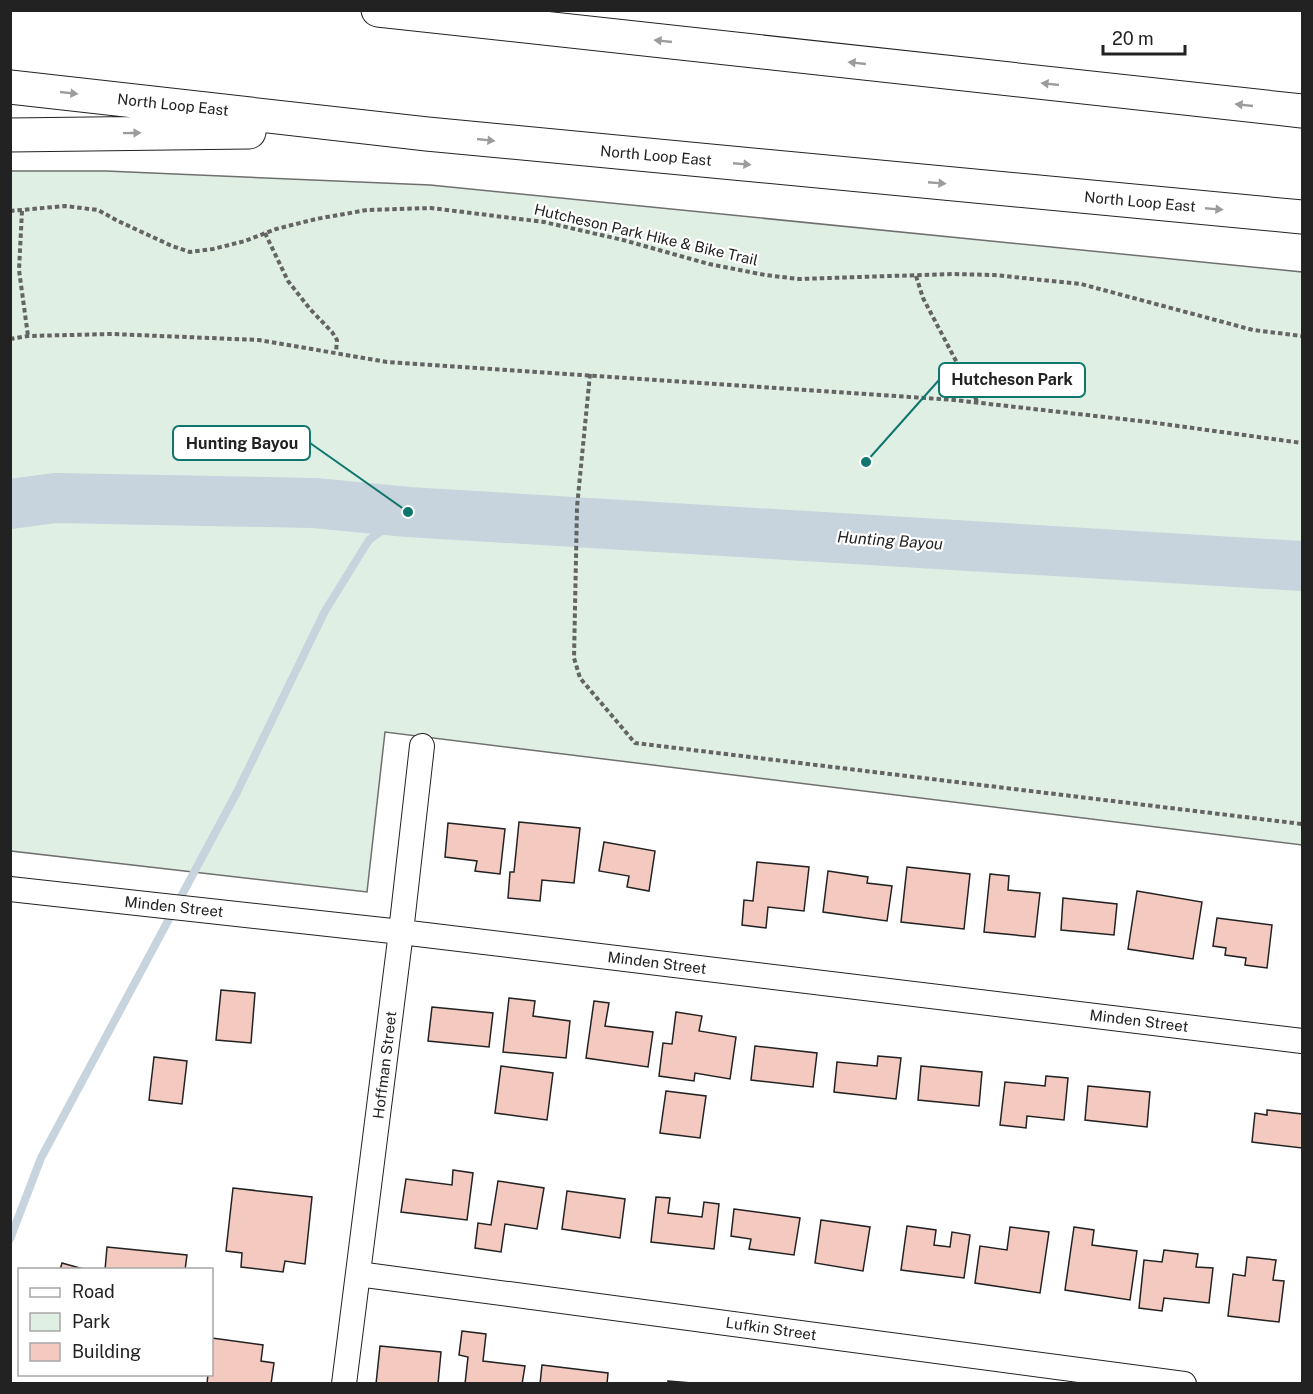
<svg xmlns="http://www.w3.org/2000/svg" width="1313" height="1394" font-family="'Public Sans',sans-serif">
<style>
.green{fill:#e0efe3;stroke:#6f6f6f;stroke-width:1.5}
.lines{fill:none;stroke-linecap:round;stroke-linejoin:round}
.stream{stroke:#c7d3dd;stroke-width:8}
.river{stroke:#c7d3dd;stroke-width:50}
.building{fill:#f3c9c0;stroke:#222;stroke-width:1.5}
.street-casing{stroke:#222;stroke-width:26}
.highway-casing{stroke:#222;stroke-width:35}
.path{stroke:#646464;stroke-width:4;stroke-dasharray:4.5 3;stroke-linecap:butt}
.street{stroke:#fff;stroke-width:24}
.highway{stroke:#fff;stroke-width:33}
.oneway{fill:#9c9c9c}
.labels{text-anchor:middle;stroke-width:4.5;stroke-linejoin:round;paint-order:stroke}
.street-label{font-size:15px;fill:#222;stroke:#fff}
.water-label{font-size:16px;font-style:italic;fill:#222;stroke:#fff}
.leader{fill:none;stroke:#0f766e;stroke-width:2}
.callout-dot{fill:#0f766e;stroke:#fff;stroke-width:2}
.callout{fill:#fff;stroke:#0f766e;stroke-width:2}
.callout-label{font-size:16px;text-anchor:middle;font-weight:bold;fill:#222}
</style>
<rect width="100%" height="100%" fill="#fff"/>
<path class="green" d="M11,171H106L430,185L1302,272V845L385,732L367,892L11,851Z"/>
<g class="lines">
<path class="stream" d="M10,1239L41,1158L237,792L325,611L369,540L408,512"/>
<path class="river" d="M10,504L56,498L314,503L408,512L1302,566"/>
</g>
<path class="building" d="M519,822L580,828L574,883L542,880L540,901L508,898L510,872H514Z
M448,823L505,829L500,874L475,871L477,861L445,857Z
M604,842L655,851L649,891L627,887L629,876L599,871Z
M757,862L809,867L804,911L768,907L766,928L742,925L744,900L753,901Z
M907,867L970,874L964,929L901,922Z
M828,871L868,877L867,883L892,886L887,921L823,912Z
M990,874L1009,876L1008,890L1040,893L1035,937L984,932Z
M1137,891L1202,902L1193,959L1128,949Z
M1063,898L1117,904L1114,935L1061,930Z
M1217,918L1272,925L1267,968L1245,965L1246,958L1225,955L1226,948L1213,946Z
M221,990L255,993L251,1043L216,1040Z
M509,998L535,1001L533,1016L570,1021L566,1058L503,1052Z
M594,1001L609,1003L605,1026L653,1032L648,1067L586,1058Z
M432,1007L493,1013L489,1047L428,1041Z
M676,1012L702,1016L699,1031L736,1037L730,1079L695,1073L694,1081L659,1076L663,1043L672,1044Z
M755,1046L817,1053L813,1087L751,1080Z
M878,1056L901,1058L896,1099L834,1092L837,1062L877,1066Z
M154,1057L187,1061L182,1104L149,1100Z
M501,1066L553,1073L547,1120L495,1113Z
M921,1066L982,1072L979,1106L918,1100Z
M1046,1076L1068,1078L1064,1120L1027,1116L1026,1128L1000,1125L1005,1082L1045,1086Z
M1088,1086L1150,1092L1147,1127L1085,1120Z
M666,1091L706,1096L700,1138L660,1133Z
M1267,1110L1302,1114V1148L1252,1142L1255,1113L1267,1115Z
M453,1170L473,1173L467,1220L401,1212L406,1179L452,1185Z
M498,1181L544,1188L537,1229L505,1224L501,1252L475,1248L478,1223L491,1225Z
M233,1188L312,1197L305,1264L285,1261L283,1272L241,1267L242,1253L226,1251Z
M567,1191L625,1199L620,1238L562,1229Z
M656,1197L670,1198L668,1213L702,1217L704,1202L719,1204L714,1249L651,1242Z
M734,1209L800,1218L794,1255L749,1249L751,1239L731,1236Z
M821,1220L870,1227L863,1271L815,1263Z
M907,1226L936,1230L934,1245L950,1247L952,1232L970,1235L964,1278L901,1270Z
M1010,1227L1049,1232L1040,1293L975,1283L980,1246L1007,1250Z
M1074,1227L1094,1230L1092,1245L1137,1251L1130,1300L1065,1290Z
M107,1247L187,1255L185,1270H105Z
M1164,1250L1198,1254L1196,1267L1213,1268L1209,1303L1164,1298L1162,1311L1139,1308L1144,1260L1162,1262Z
M1247,1257L1276,1260L1273,1280L1284,1281L1279,1322L1228,1316L1233,1274L1245,1276Z
M62,1263L87,1270H60Z
M462,1331L486,1334L483,1361L525,1366L522,1384H465L468,1357L459,1355Z
M212,1338L263,1345L261,1361L274,1363L271,1384H207L208,1374H212Z
M380,1346L441,1352L438,1384H376Z
M542,1365L608,1373L607,1384H540Z
M668,1381L691,1383V1384H668Z"/>
<g class="lines">
<defs>
<path id="street" d="M10,889L401,932L1302,1041
M358,1274L1184,1384
M344,1384L401,932L422,746"/>
<path id="highway" d="M378,10L1302,111
M10,87L427,134L1302,217
M10,135L249,132"/>
</defs>
<use href="#street" class="street-casing"/>
<use href="#highway" class="highway-casing"/>
<path class="path" d="M10,211L65,206L98,210L118,221L172,246L190,252L213,249L245,241L276,229L316,219L367,210L431,208L544,222L623,240L709,264L765,275L799,279L952,274L994,275L1081,284L1253,330L1302,336
M22,211L19,270L28,336
M265,233L288,281L310,309L332,332L337,340L336,352
M916,276L923,298L978,403
M10,339L28,336L112,334L259,340L387,362L954,400L1149,422L1302,443
M590,374L577,507L574,658L580,678L635,743L1302,824"/>
<use href="#street" class="street"/>
<use href="#highway" class="highway"/>
</g>
<defs><path id="oneway-solid" d="M-6-.8H1V-3.2L6.5 0L1 3.2V.8H-6Z" transform="scale(1.5)"/></defs>
<g class="oneway">
<use href="#oneway-solid" transform="translate(663 41) rotate(-174)"/>
<use href="#oneway-solid" transform="translate(857 63) rotate(-174)"/>
<use href="#oneway-solid" transform="translate(1050 84) rotate(-174)"/>
<use href="#oneway-solid" transform="translate(69 93) rotate(6)"/>
<use href="#oneway-solid" transform="translate(1244 105) rotate(-174)"/>
<use href="#oneway-solid" transform="translate(132 133) rotate(-1)"/>
<use href="#oneway-solid" transform="translate(486 140) rotate(6)"/>
<use href="#oneway-solid" transform="translate(742 164) rotate(5)"/>
<use href="#oneway-solid" transform="translate(937 183) rotate(5)"/>
<use href="#oneway-solid" transform="translate(1214 209) rotate(5)"/>
</g>
<g class="labels">
<g class="street-label">
<text transform="translate(173 105) rotate(6)" y="5">North Loop East</text>
<text transform="translate(656 156) rotate(5)" y="5">North Loop East</text>
<text transform="translate(1140 202) rotate(5)" y="5">North Loop East</text>
<text transform="translate(646 235) rotate(13)" y="5">Hutcheson Park Hike &amp; Bike Trail</text>
<text transform="translate(174 907) rotate(6)" y="5">Minden Street</text>
<text transform="translate(657 963) rotate(7)" y="5">Minden Street</text>
<text transform="translate(1139 1021) rotate(7)" y="5">Minden Street</text>
<text transform="translate(385 1065) rotate(-83)" y="5">Hoffman Street</text>
<text transform="translate(771 1329) rotate(8)" y="5">Lufkin Street</text>
</g>
<g class="water-label">
<text transform="translate(890 540) rotate(4)" y="6">Hunting Bayou</text>
</g>
</g>
<path class="leader" d="M866 462L939 380M408 512L310 443"/>
<g class="callout-dot">
<circle cx="866" cy="462" r="6"/>
<circle cx="408" cy="512" r="6"/>
</g>
<g class="callout">
<rect x="939" y="363" width="146" height="34" rx="6"/>
<rect x="173" y="426" width="137" height="34" rx="6"/>
</g>
<g class="callout-label">
<text x="1012" y="385">Hutcheson Park</text>
<text x="242" y="449">Hunting Bayou</text>
</g>
<rect width="1313" height="1394" fill="none" stroke="#222222" stroke-width="24"/>
<rect x="18" y="1268" width="195" height="108" fill="#ffffff" stroke="#a7a7a7" stroke-width="1.5"/>
<rect x="30" y="1288" width="30" height="9" fill="#ffffff" stroke="#a7a7a7" stroke-width="1.5"/>
<text x="72" y="1298" font-size="18" fill="#222222">Road</text>
<rect x="30" y="1313" width="30" height="18" fill="#e0efe3" stroke="#a7a7a7" stroke-width="1.5"/>
<text x="72" y="1328" font-size="18" fill="#222222">Park</text>
<rect x="30" y="1343" width="30" height="18" fill="#f3c9c0" stroke="#a7a7a7" stroke-width="1.5"/>
<text x="72" y="1358" font-size="18" fill="#222222">Building</text>
<path d="M1103 45v9h82v-9" fill="none" stroke="#222222" stroke-width="3"/>
<text x="1112" y="45" font-size="18" fill="#222222" stroke="#ffffff" stroke-width="4.5" paint-order="stroke">20 m</text>
</svg>
